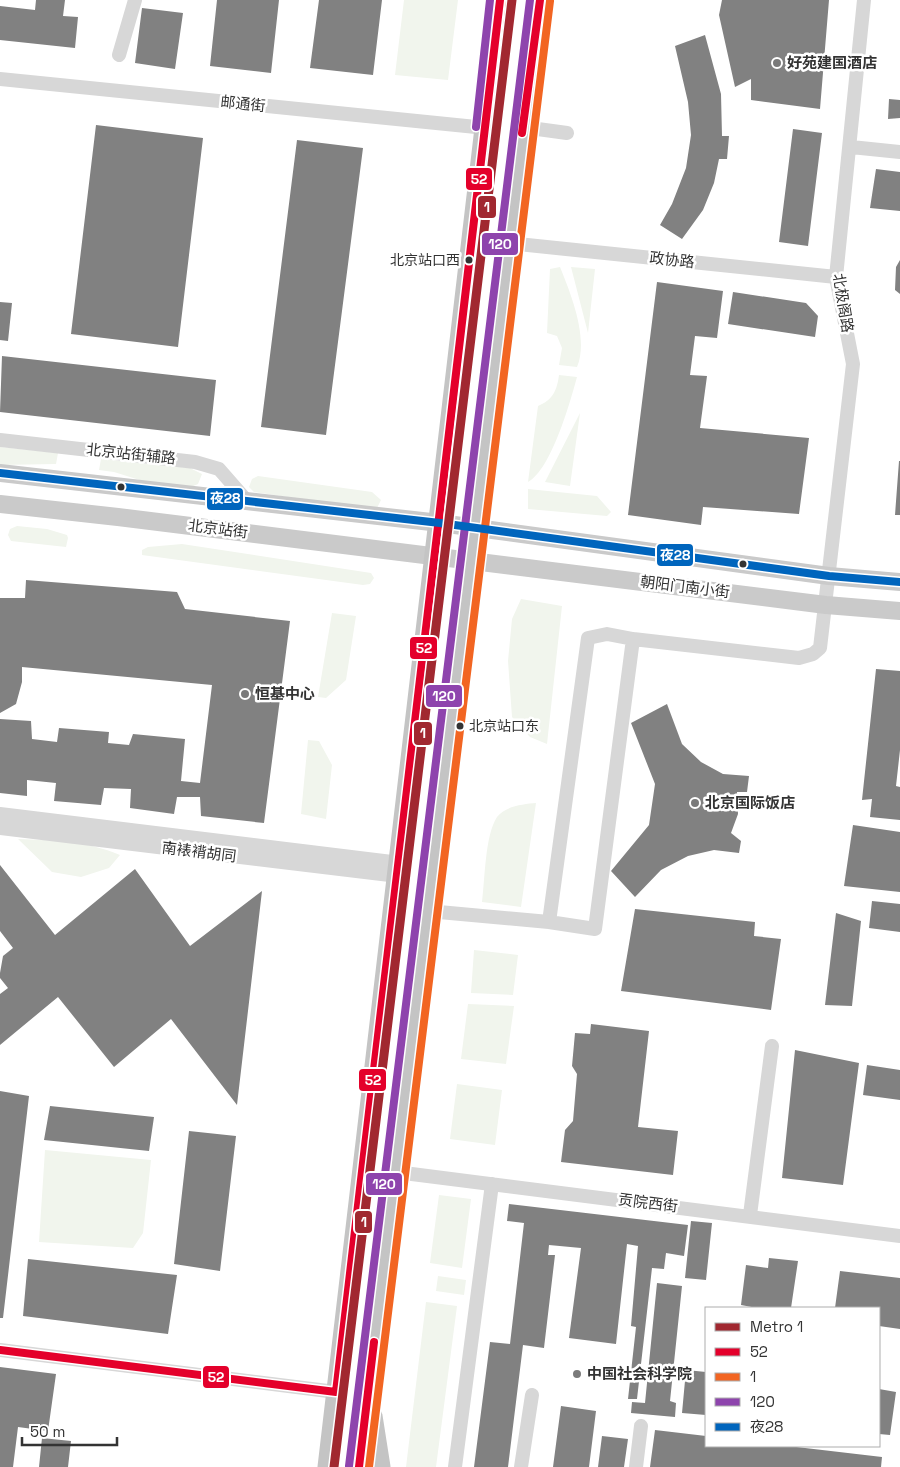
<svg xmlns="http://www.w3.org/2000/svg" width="900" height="1467" font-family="'Space Grotesk','Noto Sans SC',sans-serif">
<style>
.green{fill:#f1f5ed}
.building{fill:#818181}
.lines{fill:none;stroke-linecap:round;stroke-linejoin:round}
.minor{stroke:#d7d7d7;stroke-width:14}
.major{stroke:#cacaca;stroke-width:18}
.highway{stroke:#c4c4c4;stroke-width:21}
.bus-1-casing{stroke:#fff;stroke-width:11}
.bus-2-casing{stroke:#fff;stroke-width:11}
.bus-3-casing{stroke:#fff;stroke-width:11}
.bus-4-casing{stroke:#fff;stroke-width:11}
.bus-1{stroke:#e4002b;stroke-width:8}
.bus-2{stroke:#f26522;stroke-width:8}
.bus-3{stroke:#8e44ad;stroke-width:8}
.bus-4{stroke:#0065bd;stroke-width:8}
.metro-1-casing{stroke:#fff;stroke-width:12}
.metro-1{stroke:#a12830;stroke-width:9}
.poi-dot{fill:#7a7a7a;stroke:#fff;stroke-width:2}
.bus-dot{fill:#333;stroke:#fff;stroke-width:2}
.labels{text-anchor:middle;stroke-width:5;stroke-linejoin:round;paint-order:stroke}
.bus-label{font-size:14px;fill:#333;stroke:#fff;text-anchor:end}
.poi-label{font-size:15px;font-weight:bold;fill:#333;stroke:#fff;text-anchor:start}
.street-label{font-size:15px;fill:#333;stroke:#fff}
.line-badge{stroke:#fff;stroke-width:2}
.badge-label{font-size:14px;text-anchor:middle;font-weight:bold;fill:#fff}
</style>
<rect width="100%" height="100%" fill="#fff"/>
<path class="green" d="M404,0H458L448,80L395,75Z
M560,267C571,294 589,339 577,367L559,365L562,348L557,336L547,333L550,269Z
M571,267L595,269L588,333Z
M559,375L577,377C570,403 551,470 528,482L538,406C553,400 557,390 559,375Z
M580,413L570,486L545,482Z
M0,447L58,453L56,464L0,465Z
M101,459L190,468L202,474L198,484L191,487L146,482L114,472L99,470Z
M258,476L372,492L381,500L377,508L369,509L254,492L249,487L252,479Z
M528,489L597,496L611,512L607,516L528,509Z
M17,526L47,529L67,535L68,538L66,547L11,541L8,535L10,529Z
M182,544L371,573L374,578L370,584L363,585L142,555V550L148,547Z
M521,599L562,606L547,744L530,737L512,717L508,661L512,619Z
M332,613L356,616L346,680L326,698L318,697Z
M308,740L319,741L332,765L326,819L301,814Z
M536,803L521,907L482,902C485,879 485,835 497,817C505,806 524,804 536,803Z
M18,839C54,840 87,841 120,855L109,868L81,877L52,872Z
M474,950L518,955L513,995L471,993Z
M468,1004L514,1006L506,1064L461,1059Z
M457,1084L502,1090L495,1145L450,1139Z
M45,1150L151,1160L143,1233L133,1248L39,1242Z
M439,1195L471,1199L462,1268L430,1263Z
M438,1276L466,1280L464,1295L436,1291Z
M426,1302L457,1306L436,1467H406Z"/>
<path class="building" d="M36,0H65L63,16L78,17L75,48L0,40V6L35,10Z
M217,0H279L271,73L210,66Z
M319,0H382L373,75L310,68Z
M722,0H829L820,109L751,100V79L735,87L719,15Z
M142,8L183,13L175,69L135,63Z
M705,35L721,94L722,136H729L727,159H719L714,183L703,210L682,239L660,225L672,204L686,168L691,135L688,102L675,46Z
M889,99L900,100V118L888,119Z
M96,125L203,138L178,347L71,334Z
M793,129L822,133L808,246L779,242Z
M297,140L363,148L326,435L261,427Z
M876,169L900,172V211L870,208Z
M900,260V294L895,290L896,267Z
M657,282L723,291L717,338L695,336L690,375L707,376L700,428L809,438L799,514L703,507L701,525L628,515Z
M733,292L806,303L818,316L815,337L728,324Z
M0,302L12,303L8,341L0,340Z
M2,356L216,380L210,436L0,412Z
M899,461H900V515H895Z
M26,580L177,592L185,609L290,621L264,823L201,816L200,797H177L174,814L130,808L131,789L104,788L101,805L54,801L56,783L27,780V796L0,793V719L31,721L32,739L57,742L59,728L109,732L108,743L129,745L133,734L185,739L181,781L200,783L212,685L22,667V682L16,704L0,713V598H25Z
M876,669L900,671V750L896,786L900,787V820L870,817L872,799L862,800Z
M667,704L682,744L701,762L723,774L749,776L747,792H737L738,814L731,833L741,841L739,853L714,850L688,856L661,870L635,897L611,871L649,825L655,784L631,723Z
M853,825L900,832V892L844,886Z
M0,865L55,935L135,869L190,946L262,891L237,1105L171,1019L114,1067L58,997L0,1045V994L8,988L0,978V973L3,956L13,948L0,931Z
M872,901L900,904V932L869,928Z
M635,909L755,922L754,936L781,939L771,1010L621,991Z
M836,913L861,921L852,1006L825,1005Z
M591,1024L649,1031L638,1127L678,1131L673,1175L561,1162L565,1130L573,1121L577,1074L572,1066L575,1033L590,1034Z
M795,1050L859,1063L843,1185L782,1178Z
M867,1065L900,1070V1100L863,1095Z
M0,1091L29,1096L3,1318H0Z
M50,1106L154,1117L149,1151L44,1140Z
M189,1131L236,1136L220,1271L174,1264Z
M509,1204L688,1225L684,1256L666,1253L664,1269L652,1268L637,1399H628L636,1327L631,1326L638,1246L627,1244L616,1344L569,1338L581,1248L549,1245L548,1255H555L544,1348L523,1345L508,1467H474L490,1342L510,1344L524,1223L507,1221Z
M691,1221L712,1223L706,1280L685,1278Z
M769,1258L798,1261L791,1308H757L741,1305L746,1265L768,1268Z
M28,1259L177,1275L168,1334L23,1316Z
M840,1271L900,1278V1329L879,1326V1308H835Z
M657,1283L682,1286L670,1401L676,1403L675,1417L631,1413L632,1402L645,1403Z
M0,1367L56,1374L48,1431L18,1427L13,1467H0Z
M686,1370L706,1372V1415L682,1413Z
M879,1389L896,1392L890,1435L879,1434Z
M561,1406L596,1411L589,1467H553Z
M655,1430L706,1436V1446H788L882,1457L881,1467H650Z
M602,1436L628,1439L624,1467H598Z
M42,1438L71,1441L68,1467H39Z"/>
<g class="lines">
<path class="minor" d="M119,55L135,0
M0,79L486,128
M523,127L567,133
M851,147L900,152
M508,243L836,277
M0,440L195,462L219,469L247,501
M633,639L595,929L549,922L588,638L607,634L633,639L799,658L813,654L820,648L853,364L836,277L864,0
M0,814L400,863
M0,828L398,876
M428,911L549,922
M396,1172L900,1236
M750,1215L772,1046
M0,1350L336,1392
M455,1467L492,1184
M521,1467L532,1395
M636,1467L641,1426"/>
<path class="major" d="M0,473L440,523L829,576L900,582
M0,504L118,517L826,605L900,611"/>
<path class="highway" d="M372,1416L380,1467
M328,1467L500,0
M359,1467L540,0"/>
<defs>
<path id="bus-1" d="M522,133L540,0
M0,1350L336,1392L500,0
M359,1467L374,1342"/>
<path id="bus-2" d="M496,129L510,1
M369,1467L550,1"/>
<path id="bus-3" d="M476,127L490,0
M349,1466L530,0"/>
<path id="bus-4" d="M0,473L440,523L829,576L900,582"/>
</defs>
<use href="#bus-1" class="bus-1-casing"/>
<use href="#bus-2" class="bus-2-casing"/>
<use href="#bus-3" class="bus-3-casing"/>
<use href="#bus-4" class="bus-4-casing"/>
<use href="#bus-1" class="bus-1"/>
<use href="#bus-2" class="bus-2"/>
<use href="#bus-3" class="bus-3"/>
<use href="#bus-4" class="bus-4"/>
<defs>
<path id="metro-1" d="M334,1467L512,0"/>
</defs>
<use href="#metro-1" class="metro-1-casing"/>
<use href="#metro-1" class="metro-1"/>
</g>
<g class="poi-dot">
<circle cx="777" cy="63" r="5"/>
<circle cx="245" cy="694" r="5"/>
<circle cx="695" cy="803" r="5"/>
<circle cx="577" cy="1374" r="5"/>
</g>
<g class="bus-dot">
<circle cx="469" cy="260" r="4.5"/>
<circle cx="121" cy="487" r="4.5"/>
<circle cx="743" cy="564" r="4.5"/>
<circle cx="460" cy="726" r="4.5"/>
</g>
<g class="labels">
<g class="bus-label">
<text x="460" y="265">北京站口西</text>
<text x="469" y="731" text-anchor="start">北京站口东</text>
</g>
<g class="poi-label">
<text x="787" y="68">好苑建国酒店</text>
<text x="255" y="699">恒基中心</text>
<text x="705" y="808">北京国际饭店</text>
<text x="587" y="1379">中国社会科学院</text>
</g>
<g class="street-label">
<text transform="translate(243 104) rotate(6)" y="5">邮通街</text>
<text transform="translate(672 260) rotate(6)" y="5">政协路</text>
<text transform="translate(843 303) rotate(81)" y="5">北极阁路</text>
<text transform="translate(131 454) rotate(6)" y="5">北京站街辅路</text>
<text transform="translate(218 529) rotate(7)" y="5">北京站街</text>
<text transform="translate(685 587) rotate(7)" y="5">朝阳门南小街</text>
<text transform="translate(199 852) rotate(7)" y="5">南裱褙胡同</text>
<text transform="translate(648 1203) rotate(7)" y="5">贡院西街</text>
</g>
</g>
<g class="line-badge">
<rect x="465" y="167" width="28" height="24" rx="5" fill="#e4002b"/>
<rect x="477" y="195" width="20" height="24" rx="5" fill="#a12830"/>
<rect x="481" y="232" width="38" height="24" rx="5" fill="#8e44ad"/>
<rect x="206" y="487" width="38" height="24" rx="5" fill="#0065bd"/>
<rect x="656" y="543" width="38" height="24" rx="5" fill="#0065bd"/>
<rect x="409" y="636" width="29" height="24" rx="5" fill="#e4002b"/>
<rect x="425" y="684" width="38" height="24" rx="5" fill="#8e44ad"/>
<rect x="413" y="721" width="20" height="25" rx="5" fill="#a12830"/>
<rect x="358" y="1068" width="29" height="24" rx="5" fill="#e4002b"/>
<rect x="365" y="1172" width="38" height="24" rx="5" fill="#8e44ad"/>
<rect x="354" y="1210" width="19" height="24" rx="5" fill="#a12830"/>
<rect x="202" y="1365" width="28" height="24" rx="5" fill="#e4002b"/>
</g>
<g class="badge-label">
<text x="479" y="184">52</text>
<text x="487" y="212">1</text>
<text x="500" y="249">120</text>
<text x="225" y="503">夜28</text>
<text x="675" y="560">夜28</text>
<text x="424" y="653">52</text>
<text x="444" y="701">120</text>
<text x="423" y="738">1</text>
<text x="373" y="1085">52</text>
<text x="384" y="1189">120</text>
<text x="364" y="1227">1</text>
<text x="216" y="1382">52</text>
</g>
<rect x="705" y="1307" width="175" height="140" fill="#ffffff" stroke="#adadad"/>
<rect x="715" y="1323" width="25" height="8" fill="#a12830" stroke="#adadad"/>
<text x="750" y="1332" font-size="15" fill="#333333">Metro 1</text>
<rect x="715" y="1348" width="25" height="8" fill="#e4002b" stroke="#adadad"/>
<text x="750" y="1357" font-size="15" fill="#333333">52</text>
<rect x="715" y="1373" width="25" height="8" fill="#f26522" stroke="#adadad"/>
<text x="750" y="1382" font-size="15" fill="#333333">1</text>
<rect x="715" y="1398" width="25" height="8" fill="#8e44ad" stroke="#adadad"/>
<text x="750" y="1407" font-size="15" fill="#333333">120</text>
<rect x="715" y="1423" width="25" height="8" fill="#0065bd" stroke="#adadad"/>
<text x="750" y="1432" font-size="15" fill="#333333">夜28</text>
<path d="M22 1437v8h95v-8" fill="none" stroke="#333333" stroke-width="2.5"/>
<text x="30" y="1437" font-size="15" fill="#333333" stroke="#ffffff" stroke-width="4" paint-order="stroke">50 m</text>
</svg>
